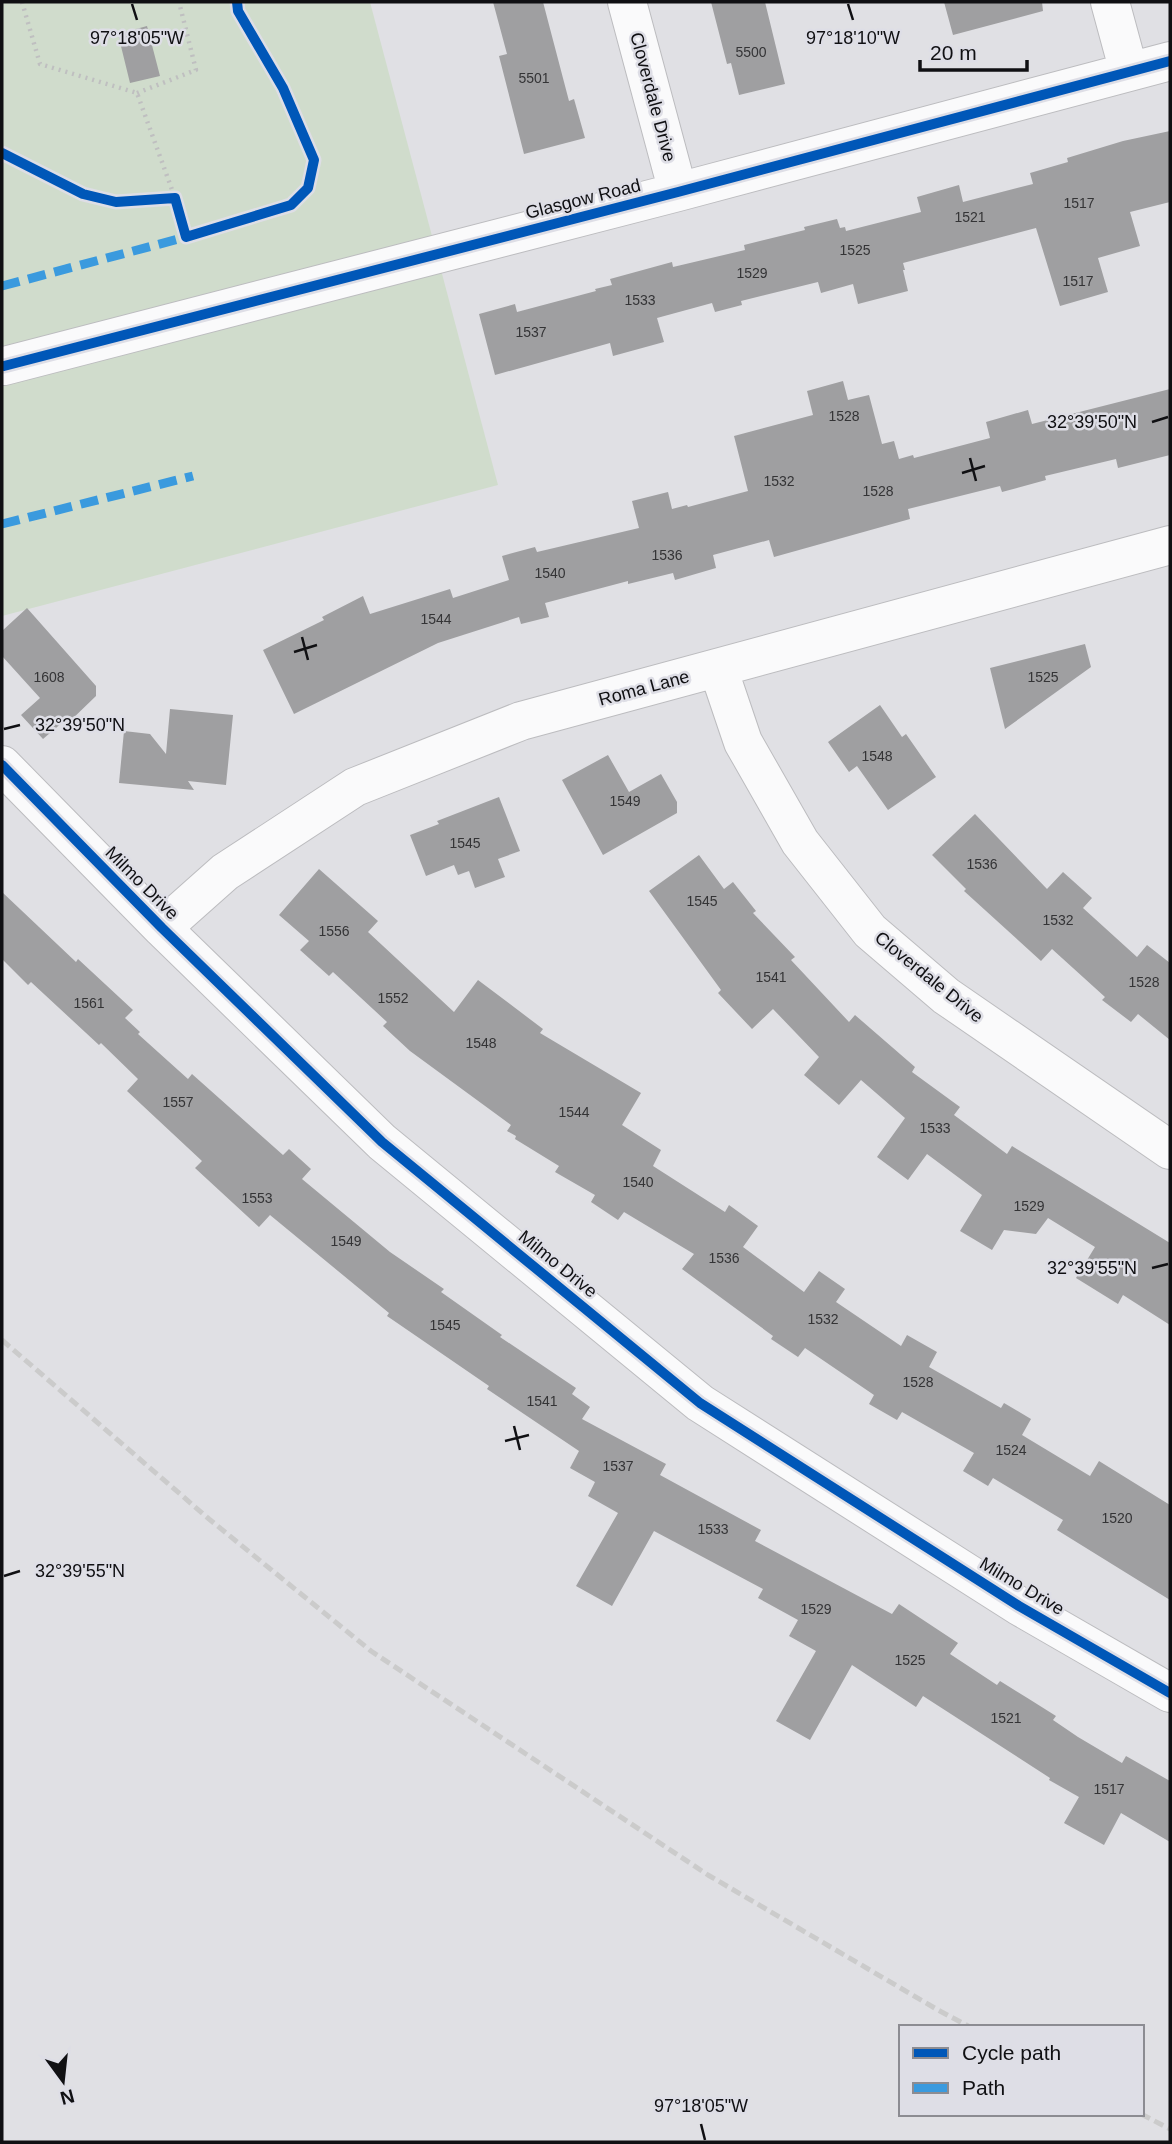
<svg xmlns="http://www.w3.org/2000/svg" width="1172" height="2144" font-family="Helvetica,sans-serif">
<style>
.green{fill:#d0dccc}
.building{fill:#9f9fa1}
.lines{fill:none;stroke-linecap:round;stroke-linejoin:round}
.minor-casing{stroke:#bcbcbf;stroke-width:40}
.path{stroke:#bfbfc0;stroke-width:4.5;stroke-dasharray:2 5;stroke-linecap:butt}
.minor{stroke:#fafafb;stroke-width:38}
.rail{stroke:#cbcbcb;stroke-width:5;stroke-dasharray:10 5;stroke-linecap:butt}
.quiet{stroke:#3a9ade;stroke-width:9;stroke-dasharray:18 9;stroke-linecap:butt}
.cycleway-casing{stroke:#dedee6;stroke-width:15}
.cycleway{stroke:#0057b8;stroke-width:10}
.ticks{fill:none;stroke:#101013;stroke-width:2.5}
.labels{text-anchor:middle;stroke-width:5;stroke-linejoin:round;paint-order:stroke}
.number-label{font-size:14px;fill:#343436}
.street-label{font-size:18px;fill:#101013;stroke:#dedee6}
.ticks-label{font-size:18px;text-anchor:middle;fill:#101013;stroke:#dedee6;stroke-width:5;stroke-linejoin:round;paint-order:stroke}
</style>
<rect width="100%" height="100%" fill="#e0e0e4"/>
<path class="green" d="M2,2H370L498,485L2,616Z"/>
<path class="building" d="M493,2H543L569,101L574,99L585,138L524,154L499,56L507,54Z
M711,2H765L785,84L739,95L731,63L727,64Z
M944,2H1042L1043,11L953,35Z
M147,26L160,76L130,83L118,34Z
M1170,131V202L1130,212L1140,246L1098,258L1108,292L1060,306L1036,228L903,263L905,270H903L908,291L858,304L853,284L821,293L818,282L741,301L742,305L715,312L712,303L657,318L664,342L613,356L610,343L495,375L479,314L515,304L517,312L596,291L595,289L612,285L610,279L672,262L673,267L745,250L744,245L805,230L804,227L837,219L840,228L845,227L846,231L921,212L917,197L959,185L963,202L1033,184L1030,173L1068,162L1067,158L1123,141Z
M843,381L848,400L869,395L882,444L894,441L899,459L913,455L914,458L990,438L986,422L1028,410L1032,424L1170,389V455L1118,468L1116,459L1045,476L1046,480L1002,492L1000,486L908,509L910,519L774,557L769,540L713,555L716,568L675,580L673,573L628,584V581L545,603L549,617L521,624L519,617L438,643L294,714L263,650L324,620L322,617L363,596L370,614L450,589L453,598L509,580L502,556L535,547L537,552L639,528L632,501L668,492L672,509L687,505L688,507L748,491L734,436L813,415L807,391Z
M27,608L96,686V696L67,724L64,721L43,739L21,715L40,698L2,656V631Z
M1085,644L1091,667L1005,729L990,668Z
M880,705L902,737L906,734L936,777L888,810L857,766L849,772L828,742Z
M170,709L233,715L226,785L188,781L194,790L119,783L124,731L150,734L166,754Z
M608,755L629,792L661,774L677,802V813L603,855L562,780Z
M499,797L520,851L498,859L505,877L475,888L469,871L458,875L454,865L426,876L410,835L439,824L437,821Z
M975,814L1047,889L1063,872L1092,898L1083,908L1137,957L1147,945L1170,963V1040L1138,1014L1131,1022L1102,1000L1105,997L1052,949L1041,961L964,891L966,889L932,855Z
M699,855L724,889L733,882L756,911L753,913L795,957L791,960L849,1022L855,1015L915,1067L912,1072L960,1107L954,1115L1007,1154L1012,1146L1170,1243V1325L1123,1295L1118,1304L1076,1278L1095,1247L1048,1218L1036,1234L1004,1230L992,1250L960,1231L982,1195L927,1154L908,1180L877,1157L905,1118L861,1080L839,1105L804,1075L819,1057L773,1009L752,1029L718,993L721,990L649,891Z
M319,869L378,921L368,932L454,1012L478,980L543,1029L540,1033L641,1093L622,1125L661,1150L653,1166L725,1212L729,1205L758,1226L743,1247L804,1292L819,1271L845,1289L836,1302L901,1346L907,1335L937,1352L929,1367L1001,1408L1004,1403L1031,1419L1022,1435L1090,1476L1099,1461L1170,1505V1600L1057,1530L1063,1520L993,1478L988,1486L963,1471L974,1453L902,1412L897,1420L869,1404L874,1395L805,1348L798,1357L771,1339L773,1336L682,1269L694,1254L624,1212L618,1220L591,1202L595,1195L555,1172L559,1166L515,1139L516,1136L507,1131L511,1125L410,1051L383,1026L387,1022L333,972L329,976L300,950L309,941L279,915Z
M2,892L76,962L78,959L133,1010L125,1018L140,1032L138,1034L188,1079L192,1074L283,1155L289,1149L311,1169L302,1179L390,1252L444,1289L441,1292L502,1335L500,1337L576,1388L572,1394L590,1407L582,1419L666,1464L660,1475L761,1530L755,1541L892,1614L899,1604L958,1643L950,1654L997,1685L1000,1681L1029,1699L1056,1716L1053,1720L1078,1737L1122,1763L1126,1756L1170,1781V1842L1121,1813L1104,1845L1064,1823L1079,1797L1049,1780L1050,1778L923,1696L916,1707L852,1665L810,1740L776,1721L816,1651L789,1636L798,1620L758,1598L763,1589L654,1531L612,1606L576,1586L618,1513L588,1496L595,1482L570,1468L579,1451L487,1389L489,1386L387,1316L389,1313L270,1215L259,1227L195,1168L202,1161L127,1091L138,1079L101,1043L99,1045L31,982L28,985L2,959Z"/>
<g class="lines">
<defs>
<path id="minor" d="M627,2L678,192
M1110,2L1129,72
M4,366L678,192L1170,61
M718,668L743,742L800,842L870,931L946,996L1170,1150
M2,765L162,928L382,1142L700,1403L1019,1606L1170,1693
M162,928L225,872L355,787L521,721L1170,545"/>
</defs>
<use href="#minor" class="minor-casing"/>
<path class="path" d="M22,2L40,64L137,93L175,198
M137,93L196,70L179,2"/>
<use href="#minor" class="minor"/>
<path class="rail" d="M2,1340L209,1519L371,1651L708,1875L938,2010L970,2027
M1141,2114L1170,2129"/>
<path class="quiet" d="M2,286L186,237
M2,524L193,476"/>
<defs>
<path id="cycleway" d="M2,153L83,194L116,202L175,198L186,237L291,205L308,188L314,160L283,88L238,11L237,2
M4,366L678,192L1170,61
M2,765L162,928L382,1142L700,1403L1019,1606L1170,1693"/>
</defs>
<use href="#cycleway" class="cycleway-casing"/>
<use href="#cycleway" class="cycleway"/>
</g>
<path class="ticks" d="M132,4L137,20M848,4L853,20M1152,422L1168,417M970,458L976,481M962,473L985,466M302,637L308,660M294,652L317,645M4,729L20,725M1152,1268L1168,1264M514,1426L520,1450M505,1441L529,1435M4,1576L20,1571M701,2124L705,2140"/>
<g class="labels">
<g class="number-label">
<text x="751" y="57">5500</text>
<text x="534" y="83">5501</text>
<text x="1079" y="208">1517</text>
<text x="970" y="222">1521</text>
<text x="855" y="255">1525</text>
<text x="752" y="278">1529</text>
<text x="1078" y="286">1517</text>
<text x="640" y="305">1533</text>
<text x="531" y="337">1537</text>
<text x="844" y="421">1528</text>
<text x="779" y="486">1532</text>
<text x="878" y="496">1528</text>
<text x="667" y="560">1536</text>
<text x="550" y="578">1540</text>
<text x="436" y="624">1544</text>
<text x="49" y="682">1608</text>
<text x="1043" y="682">1525</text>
<text x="877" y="761">1548</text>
<text x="625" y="806">1549</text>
<text x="465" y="848">1545</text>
<text x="982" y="869">1536</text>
<text x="702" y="906">1545</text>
<text x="1058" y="925">1532</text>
<text x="334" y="936">1556</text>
<text x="771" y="982">1541</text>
<text x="1144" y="987">1528</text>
<text x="393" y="1003">1552</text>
<text x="89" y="1008">1561</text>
<text x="481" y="1048">1548</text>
<text x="178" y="1107">1557</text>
<text x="574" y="1117">1544</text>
<text x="935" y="1133">1533</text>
<text x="638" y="1187">1540</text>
<text x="257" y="1203">1553</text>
<text x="1029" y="1211">1529</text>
<text x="346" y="1246">1549</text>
<text x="724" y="1263">1536</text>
<text x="823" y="1324">1532</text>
<text x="445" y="1330">1545</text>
<text x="918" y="1387">1528</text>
<text x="542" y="1406">1541</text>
<text x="1011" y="1455">1524</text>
<text x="618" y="1471">1537</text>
<text x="1117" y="1523">1520</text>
<text x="713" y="1534">1533</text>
<text x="816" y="1614">1529</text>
<text x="910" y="1665">1525</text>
<text x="1006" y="1723">1521</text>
<text x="1109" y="1794">1517</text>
</g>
<g class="street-label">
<text transform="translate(653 97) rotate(75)" y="6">Cloverdale Drive</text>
<text transform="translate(583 199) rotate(-14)" y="6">Glasgow Road</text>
<text transform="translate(644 688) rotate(-15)" y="6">Roma Lane</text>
<text transform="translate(142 883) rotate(45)" y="6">Milmo Drive</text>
<text transform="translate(929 977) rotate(39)" y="6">Cloverdale Drive</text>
<text transform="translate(558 1264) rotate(39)" y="6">Milmo Drive</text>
<text transform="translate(1022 1586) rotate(31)" y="6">Milmo Drive</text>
</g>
</g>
<g class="ticks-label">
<text x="137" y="44">97°18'05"W</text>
<text x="853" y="44">97°18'10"W</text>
<text x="1092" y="428">32°39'50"N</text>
<text x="80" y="731">32°39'50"N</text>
<text x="1092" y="1274">32°39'55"N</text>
<text x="80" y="1577">32°39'55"N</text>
<text x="701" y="2112">97°18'05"W</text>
</g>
<rect width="1172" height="2144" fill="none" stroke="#101013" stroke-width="7"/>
<rect x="899" y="2025" width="245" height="91" fill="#dedee6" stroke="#8c8c92" stroke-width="2"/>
<rect x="913" y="2048" width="35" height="10" fill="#0057b8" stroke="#8c8c92" stroke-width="2"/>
<text x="962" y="2060" font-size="21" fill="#101013">Cycle path</text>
<rect x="913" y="2083" width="35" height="10" fill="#3a9ade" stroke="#8c8c92" stroke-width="2"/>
<text x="962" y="2095" font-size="21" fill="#101013">Path</text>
<g transform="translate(63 2081) rotate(165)" stroke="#dedee6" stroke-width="5" paint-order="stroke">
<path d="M0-5L12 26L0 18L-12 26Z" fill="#101013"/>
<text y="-10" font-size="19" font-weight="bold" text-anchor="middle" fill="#101013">N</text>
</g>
<path d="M920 60v10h107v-10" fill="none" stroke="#101013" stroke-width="3.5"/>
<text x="930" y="60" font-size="21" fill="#101013" stroke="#dedee6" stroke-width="5" paint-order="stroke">20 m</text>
</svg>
